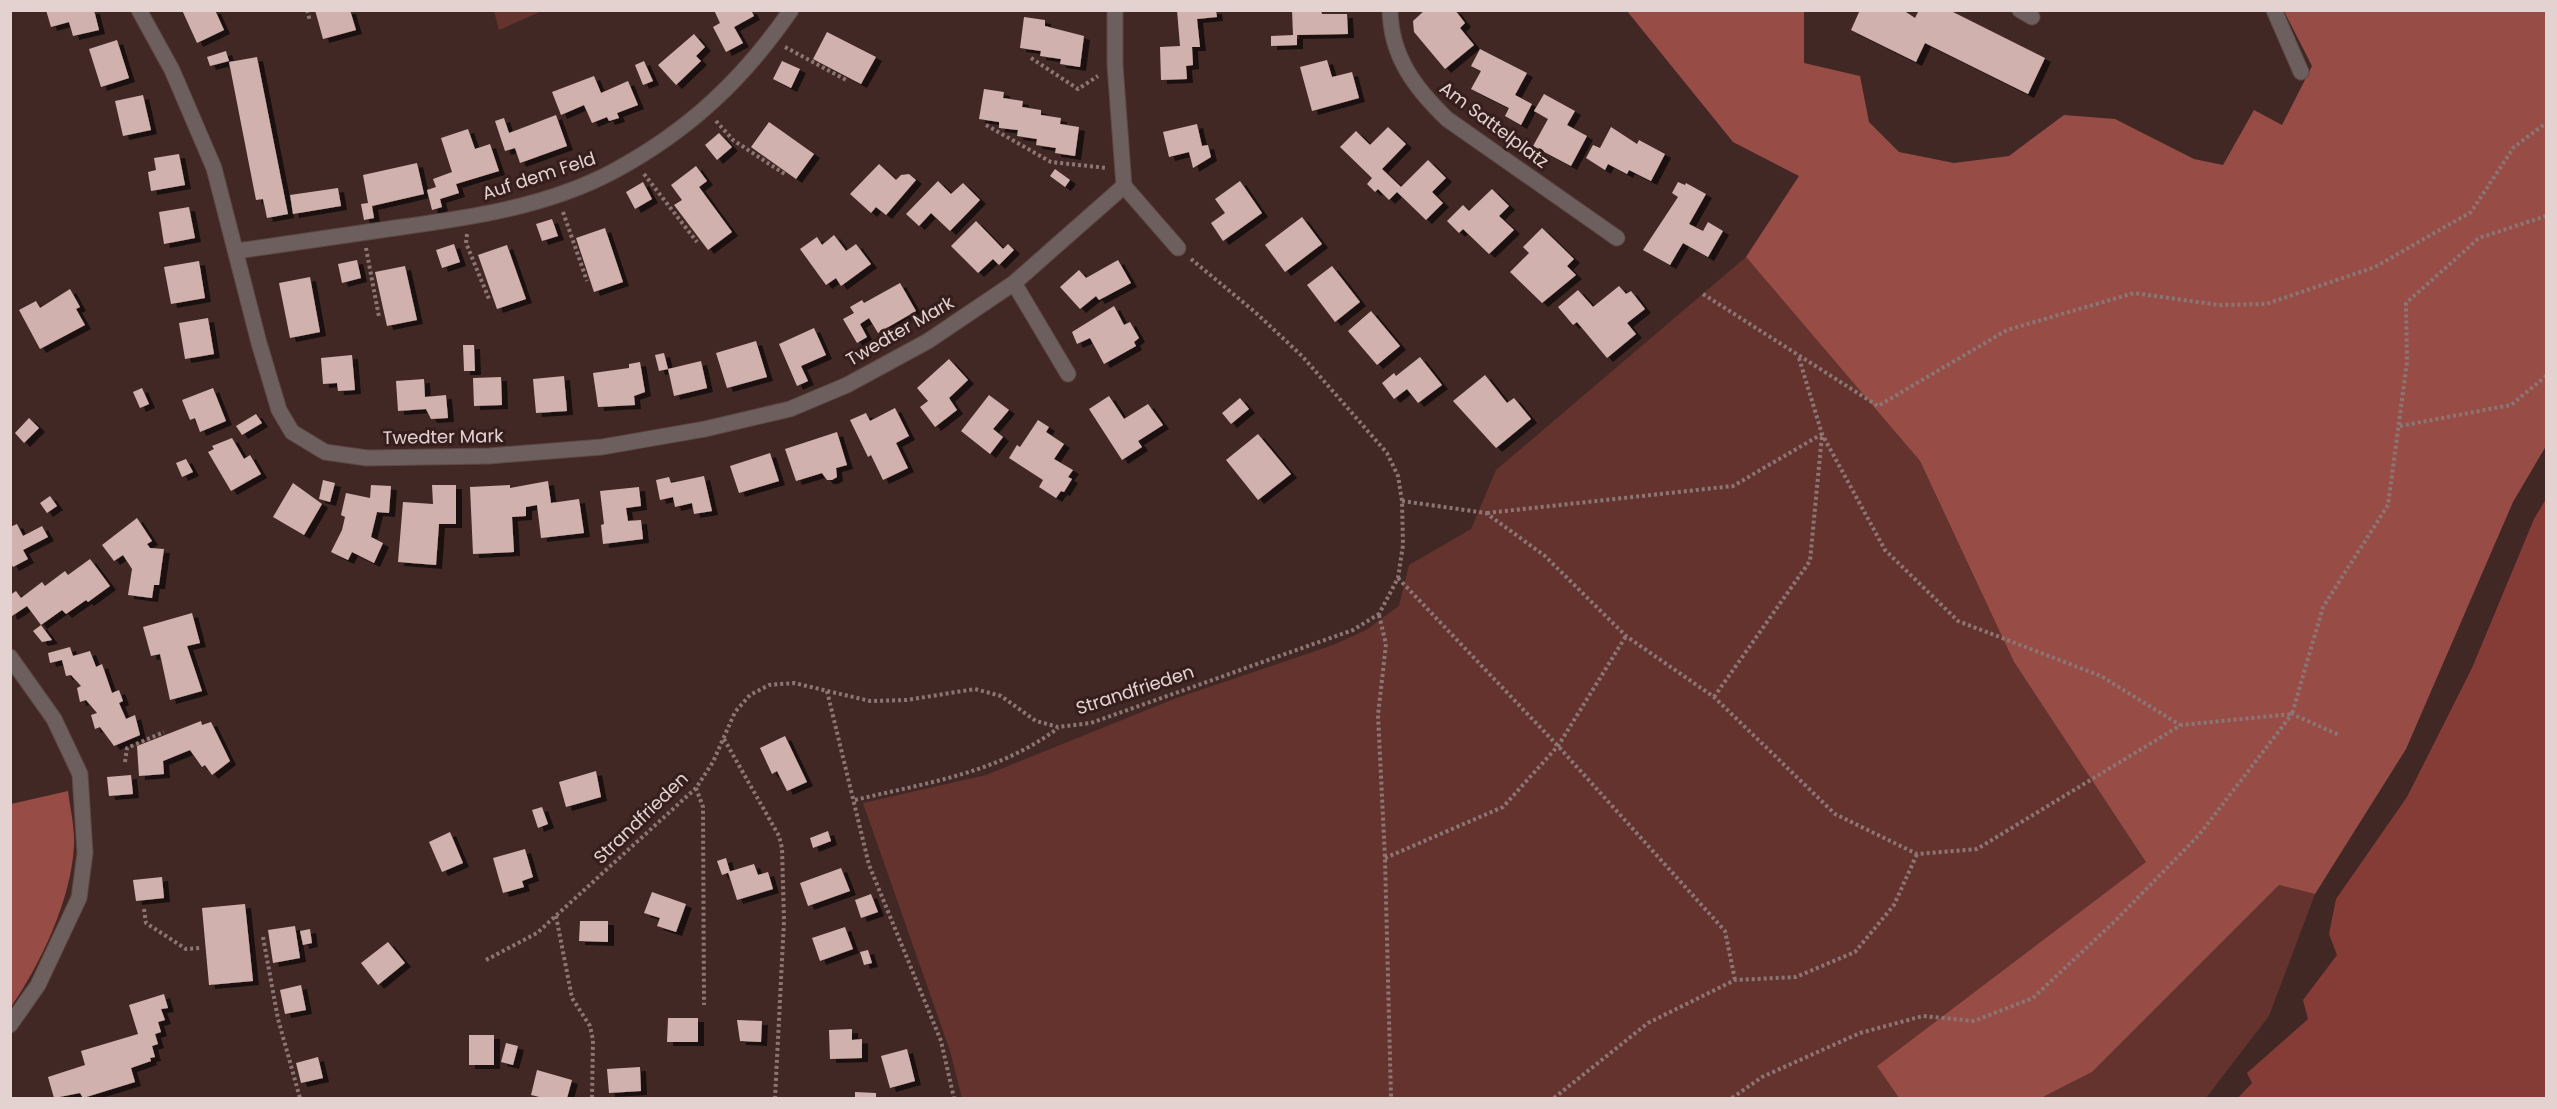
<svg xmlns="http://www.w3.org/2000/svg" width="2557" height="1109" font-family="Poppins,sans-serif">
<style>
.green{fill:#64332e}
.forest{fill:#974c46}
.water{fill:#853c37}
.building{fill:#d1b1ad;filter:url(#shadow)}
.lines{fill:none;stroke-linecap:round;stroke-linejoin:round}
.minor-casing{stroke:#5e4744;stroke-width:17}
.path{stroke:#8c7674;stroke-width:4;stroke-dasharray:3 3;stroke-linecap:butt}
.minor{stroke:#6c5f5d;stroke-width:15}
.labels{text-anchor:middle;stroke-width:6;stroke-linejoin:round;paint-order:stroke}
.street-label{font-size:18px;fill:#e3d2d0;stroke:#361e1c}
</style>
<defs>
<filter id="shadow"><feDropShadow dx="6" dy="4" stdDeviation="0" flood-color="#0009"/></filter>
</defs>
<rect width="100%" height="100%" fill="#412825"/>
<path class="green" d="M494,11V10L542,11L499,30Z
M1746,257L1920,461L2014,662L2147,862L1878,1065L1899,1098H962L950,1051L863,803L986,775L1174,699L1333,645L1366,630L1399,606L1409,565L1471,529L1496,470Z
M2279,885L2315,894L2269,1016L2206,1098H2041L2092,1072Z"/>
<path class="forest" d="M1627,11H1804V63L1860,76L1869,122L1899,152L1954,163L2009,156L2064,115L2115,119L2194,159L2223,165L2254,110L2282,125L2312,66L2284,11H2546V446L2513,502L2406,749L2315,894L2279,885L2092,1072L2041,1098H1899L1877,1066L2146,862L2014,662L1920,461L1746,257L1799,176L1733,142Z
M68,791C70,808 75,828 74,846C71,900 41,963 11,1007V804Z"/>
<path class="water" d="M2546,499V1098H2238L2252,1083L2247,1073L2308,1019L2303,1000L2337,955L2329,934L2336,899L2407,797L2472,668L2534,519Z"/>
<path class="building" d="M46,10H94L99,30L73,36L69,22L51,27Z
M182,10H215L224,30L197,43Z
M315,10H350L356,30L323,39Z
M714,10H751L754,16L734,27L743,43L726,52L713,27L720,23Z
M1177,10H1216L1217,17L1197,19L1200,47H1192L1193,65L1186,66L1187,79L1161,80L1160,47L1180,46Z
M1292,10H1321L1322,14H1347L1348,34L1297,35V45L1271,46V36L1293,35Z
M1425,10H1455L1465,23L1460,28L1474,45L1445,69L1414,32L1413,21Z
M1860,10H1903L1915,18L1919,10H1949L2045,58L2028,94L1925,43L1916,62L1851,30Z
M1024,17L1045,20V26L1084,36L1080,67L1060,64L1061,59L1040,56L1041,51L1020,48Z
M827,32L876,57L861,84L813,59Z
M694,34L705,47L696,56L701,61L676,85L658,65Z
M117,40L129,78L101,87L89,49Z
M1480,49L1527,73L1515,95L1532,104L1521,125L1505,116L1509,108L1471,89L1481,71L1471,66Z
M226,51L229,61L210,66L207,57Z
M257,57L288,214L267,218L263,199L256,200L229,62Z
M1327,60L1332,77L1352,72L1359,98L1312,111L1300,67Z
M644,61L653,81L643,85L635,65Z
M782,61L800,69L791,88L773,79Z
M594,76L601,93L628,81L638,105L617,113L619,118L609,121L607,117L592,123L584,105L561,115L552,92Z
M984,89L1004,92L1003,98L1023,101L1022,107L1041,110V115L1061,118L1060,124L1079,127L1075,156L1055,153L1056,148L1036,145L1037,139L1017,136L1018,130L999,128V122L979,119Z
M1544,94L1575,111L1567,125L1587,136L1571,166L1533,146L1548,119L1534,111Z
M143,95L151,130L123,136L115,101Z
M556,115L567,146L520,163L515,148L505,151L495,121L504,118L509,133Z
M769,122L814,154L796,179L751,147Z
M1197,124L1202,146L1208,145L1211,157L1193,168L1189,152L1169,157L1163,132Z
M1388,127L1406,144L1382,169L1401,187L1428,160L1446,178L1432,192L1443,203L1426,220L1397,192L1389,200L1378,189L1375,192L1367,184L1372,178L1340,147L1356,131L1370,145Z
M1611,127L1637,144L1639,140L1665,154L1651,181L1629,170L1627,174L1608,164L1605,170L1586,158L1593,145L1600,148Z
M468,129L475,149L490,144L499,171L456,184L459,193L440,199L442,207L432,210L427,190L436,187L433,179L452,172L441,138Z
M719,133L732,147L717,160L705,145Z
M179,154L185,185L151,191L148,172L156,170L154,158Z
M417,163L424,194L372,206L374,218L364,220L361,204L368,203L363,175Z
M879,164L896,180L901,175L909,174L916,180L886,215L876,207L871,213L850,194Z
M696,166L707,181L699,187L732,232L708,250L674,205L682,200L671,185Z
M1055,169L1070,180L1065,187L1050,176Z
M938,181L951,194L963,183L980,200L950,231L931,213L919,226L906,214Z
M1240,181L1262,213L1223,241L1211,223L1225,213L1215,199Z
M643,182L652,199L635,209L626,192Z
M1678,182L1685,185L1686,183L1706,194L1689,224L1703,231L1708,222L1723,231L1708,257L1683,243L1670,265L1643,250L1678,197L1672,193Z
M338,188L341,206L293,214L290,195Z
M1492,189L1509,206L1499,216L1514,230L1489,254L1463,229L1459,233L1447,221L1463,205L1469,211Z
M189,207L195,238L164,244L159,212Z
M1302,217L1322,244L1285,272L1265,245Z
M552,219L558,236L542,241L536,224Z
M976,221L1003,249L1008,244L1014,250L999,265L993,259L978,273L951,246Z
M605,228L623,282L594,292L576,238Z
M1542,228L1574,259L1567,266L1576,275L1542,303L1510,272L1529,253L1523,247Z
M834,235L846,251L856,244L871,264L841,286L836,278L826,285L800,249L817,237L822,245Z
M454,244L460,262L442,268L436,250Z
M507,245L526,299L497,309L478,255Z
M357,260L361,278L342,283L338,264Z
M1118,260L1131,283L1099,300L1096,296L1080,309L1060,287L1079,270L1086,278Z
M199,261L205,298L171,304L164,267Z
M405,266L417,320L387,326L375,272Z
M1332,266L1360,302L1335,322L1307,285Z
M310,277L320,332L290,338L279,283Z
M900,283L916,311L878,333L869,318L860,324L867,337L857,343L843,319L854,313L850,307L862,300L864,303Z
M1619,286L1626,294L1631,291L1645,309L1627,323L1636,334L1607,358L1577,322L1573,325L1558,307L1578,290L1593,307Z
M70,289L80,307L76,309L85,325L40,349L19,310L36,301L40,308Z
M1114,306L1124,325L1130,322L1139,338L1134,342L1136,346L1104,364L1090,338L1077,344L1072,332Z
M1371,311L1400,346L1377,365L1348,331Z
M208,318L214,354L185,359L179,323Z
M814,328L826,355L801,366L808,381L797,386L779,344Z
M756,341L767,377L727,388L716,353Z
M463,345H474L475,371H464Z
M664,353L668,369L659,371L655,355Z
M352,355L355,390L338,391L337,383L323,384L321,358Z
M1420,357L1442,385L1418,403L1407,389L1394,399L1382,383L1394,373L1396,376Z
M949,359L968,380L949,398L957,410L935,427L920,407L928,401L917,388Z
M701,361L707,388L674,396L668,369Z
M640,362L645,392L634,396L635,405L598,407L593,373L629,368V364Z
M1485,375L1507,403L1514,398L1531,419L1496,448L1453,401Z
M564,376L567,411L536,413L533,379Z
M501,377L502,405L474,406L473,378Z
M424,379L425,397L446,395L448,418L431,419L426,409L398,411L396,381Z
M142,388L149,404L140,408L133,392Z
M213,388L226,421L200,432L195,418L190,420L182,400Z
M989,395L1009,410L993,429L1003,437L990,454L961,431Z
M1109,396L1124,419L1148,404L1163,425L1138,441L1142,447L1122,460L1089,409Z
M1240,398L1249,409L1231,424L1222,413Z
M895,408L909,436L896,443L908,468L883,480L871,455L868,457L850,420L866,413L870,421Z
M256,414L262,423L242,435L236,426Z
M29,418L39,428L24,443L15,433Z
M1038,420L1049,427L1046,432L1064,444L1054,459L1073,470L1068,477L1072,479L1064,492L1061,491L1056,498L1039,487L1043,480L1009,458L1017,445L1020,447Z
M837,432L847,465L836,468L837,477L832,480H827L822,473L796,481L785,449Z
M1258,434L1291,474L1258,500L1226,460Z
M232,438L244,459L250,455L261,474L231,491L208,452L214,449L212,446Z
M770,453L779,481L739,493L730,466Z
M186,459L193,472L182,477L176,463Z
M704,476L712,511L694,514L692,503L675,507L673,497L660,500L656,480L669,477L671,483Z
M323,480L335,483L330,502L319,499Z
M548,481L551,503L579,499L584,533L541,538L537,505L526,507V516L512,517L514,552L473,554L470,487L510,485V488Z
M293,483L322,504L304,535L273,517Z
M371,485L391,486L389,513L377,512L371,537L383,543L374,563L352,552L348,560L331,552L342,530L345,517L341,515L346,493L370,498Z
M432,485H456V524H439L436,565L398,562L403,502L433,504Z
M639,487L641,506L626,508L628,521L641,520L643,539L603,544L601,525L604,524L600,491Z
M50,496L57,506L47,513L40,503Z
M137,518L152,541L147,544L150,548L164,549L159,585H154L152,598L128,595L132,569L123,555L114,561L102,545Z
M17,524L23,536L42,526L48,537L23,550L28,559L13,567L10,562V527Z
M90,559L110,586L88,602L86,600L66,614L62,610L41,625L27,606L12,616L10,614V595L16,591L21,598L42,582L45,586L65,571L68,575Z
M192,613L200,643L187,646L202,691L170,700L160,654L151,656L143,627Z
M41,625L52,640L42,642L33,631Z
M70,647L73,656L90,651L96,667L102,664L112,693L119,690L123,701L119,703L126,719L135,715L140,735L114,746L100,727L95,729L91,715L97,713L86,700L80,702L77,688L81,686L71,675L66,676L62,660L50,663L48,653Z
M201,721L202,725L211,722L230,761L212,775L205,765L202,767L190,750L163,761L164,774L139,776L137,746Z
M785,736L807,782L787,791L777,771L772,774L760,748Z
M596,771L601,797L566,807L559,782Z
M131,775L133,794L109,796L107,777Z
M542,807L548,824L538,828L532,810Z
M828,831L831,841L813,848L810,838Z
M450,832L463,863L442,872L429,842Z
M525,849L533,877L522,881L524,887L503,893L493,858Z
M726,858L730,872L722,875L717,861Z
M754,864L758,875L768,872L773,889L737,900L728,872Z
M841,868L850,891L808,906L800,883Z
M162,877L164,898L136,901L133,880Z
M652,892L686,904L676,932L657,926L660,918L644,913Z
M871,894L878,912L861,918L855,900Z
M245,904L253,981L209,985L202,908Z
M580,921H608V942L579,941Z
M295,926L300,958L273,963L268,930Z
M845,927L853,949L820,961L812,938Z
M310,929L312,943L303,945L300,931Z
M388,942L405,963L378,985L361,963Z
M868,950L872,963L864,965L860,952Z
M301,985L306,1010L285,1014L280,990Z
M164,994L168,1008L161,1009L165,1020L158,1022L161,1032L155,1034L158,1044L152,1046L155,1057L150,1058L151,1061L131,1068L135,1082L83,1098L80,1093L54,1098L48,1077L85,1065L81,1051L138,1034L129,1005Z
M668,1018H698V1042H667Z
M737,1020L762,1021L761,1042L740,1041Z
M852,1029V1040L862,1039V1058L830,1059L829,1030Z
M469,1035H494V1065H469Z
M506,1043L518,1046L513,1065L501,1062Z
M907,1049L915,1081L890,1088L881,1056Z
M318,1057L323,1078L301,1083L296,1063Z
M640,1067L641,1091L609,1093L607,1069Z
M537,1070L572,1080L567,1098H544L531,1095Z
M855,1092L876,1093V1098H855Z"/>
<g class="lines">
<defs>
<path id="minor" d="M139,10L172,70L214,168L259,343L279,410L292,432L325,452L367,458L489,456L602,447L705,429L790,409L847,385L928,341L1014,283L1124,186
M1115,10V65L1124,186L1178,248
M1390,10C1391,57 1415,88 1447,119L1617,238
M2020,10L2032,17
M2274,10L2301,72
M237,251C289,243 342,236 395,228C468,218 547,207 614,171C688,131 743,80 791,10
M1014,283L1068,374
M10,657L54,719L80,774L85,853L79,898L38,985L10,1025"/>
</defs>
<use href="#minor" class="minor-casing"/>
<path class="path" d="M307,10L310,21
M785,47L848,81
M1031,58L1078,89L1098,76
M716,121L733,140L786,175
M986,125L1051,162L1107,168
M644,174L697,242
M563,212L587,281
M467,234L466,243L489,299
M366,248L379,317
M1191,259L1255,312L1302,356L1387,453L1398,476L1402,501L1403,545L1398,578L1379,614
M1703,294L1878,406L2007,330L2134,293L2219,305L2266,304L2375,267L2471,212L2514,147L2546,123
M1799,358L1822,434L1885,550L1958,621L2101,676L2180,725
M2400,426L2511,405L2546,376
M1402,501L1486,513L1545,556L1626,636L1714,697L1835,814L1917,854L1977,849L2181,725L2292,714L2323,607L2388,505L2407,362L2406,303L2479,238L2546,216
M1487,513L1733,486L1822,434
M1398,578L1558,746L1725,931L1735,980
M1379,615L1386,644L1378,715L1385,858L1391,1098
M827,691L869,865L941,1041L954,1098
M1714,697L1810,561L1822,435
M724,739L779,836L782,848L784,921L775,1098
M125,762L127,748L164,732
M696,788L703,807L704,1005
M855,800C925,783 999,773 1058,728
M1385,858L1503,807L1558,746L1626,636
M144,909L146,923L186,949L200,948
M556,916L572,998L590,1026L593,1040L592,1098
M263,937L278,1019L300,1098
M486,960L537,933L696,788L713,762L735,712L750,695L769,685L794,683L870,701L907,700L975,689L1001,696L1036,721L1058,727L1091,723L1353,630L1379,614
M1554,1098L1648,1023L1735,980L1796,977L1855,952L1894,905L1917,854
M1732,1098L1762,1077L1860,1033L1923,1016L1974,1021L2033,998L2117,919L2199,835L2292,714L2339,735"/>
<use href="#minor" class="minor"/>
</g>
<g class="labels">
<g class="street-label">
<text transform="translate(1494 125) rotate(37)" y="6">Am Sattelplatz</text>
<text transform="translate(539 176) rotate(-18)" y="6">Auf dem Feld</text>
<text transform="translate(900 331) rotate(-30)" y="6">Twedter Mark</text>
<text transform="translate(443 437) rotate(-1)" y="6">Twedter Mark</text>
<text transform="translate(1135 690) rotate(-18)" y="6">Strandfrieden</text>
<text transform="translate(641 818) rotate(-44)" y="6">Strandfrieden</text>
</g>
</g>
<rect width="2557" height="1109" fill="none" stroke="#e3d2d0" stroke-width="24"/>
</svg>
